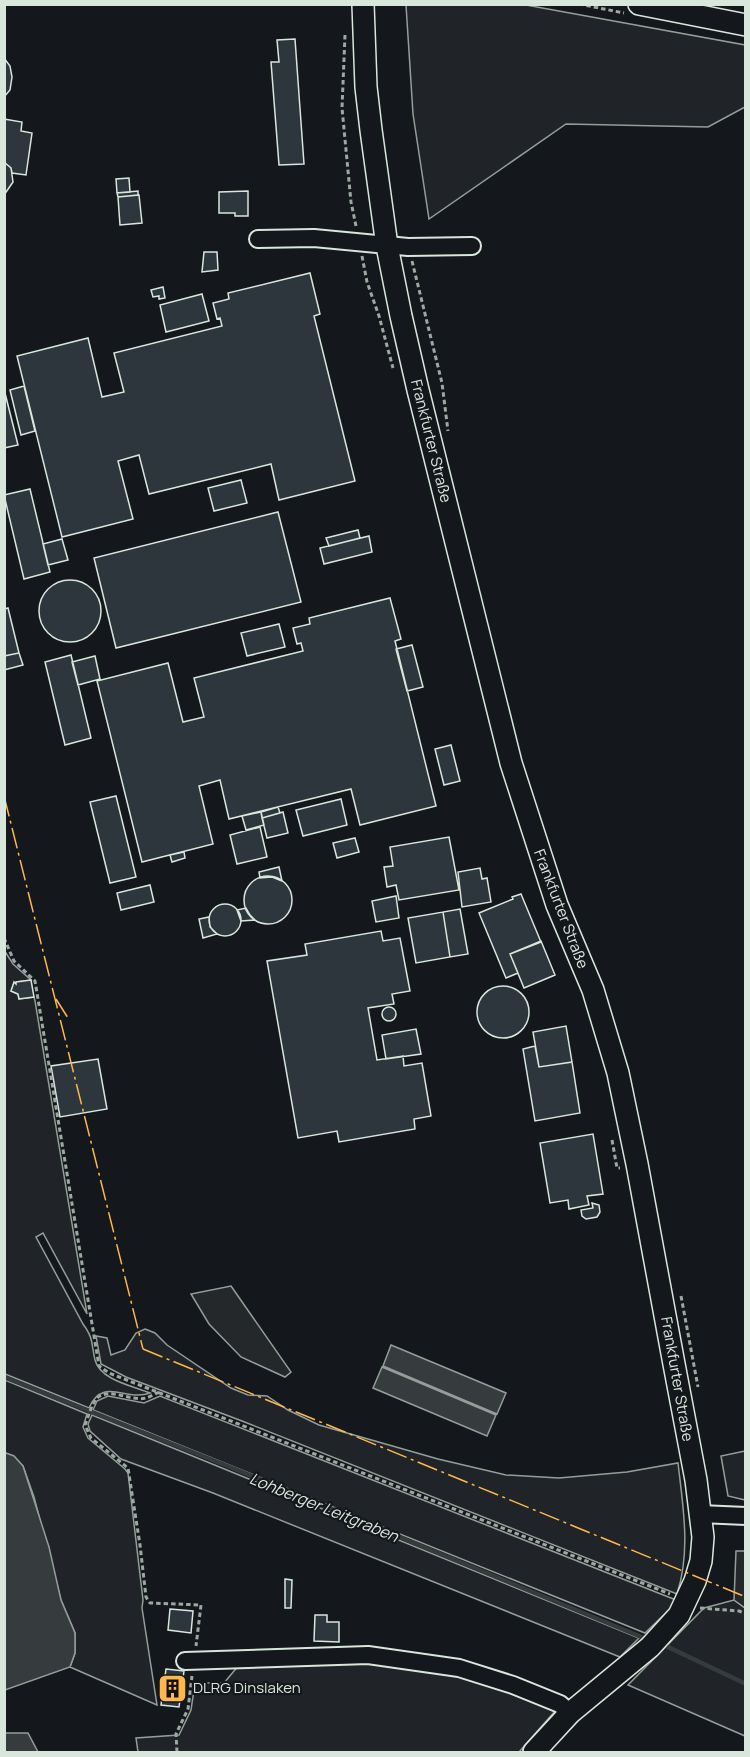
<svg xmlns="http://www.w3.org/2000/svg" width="750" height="1757" font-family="Manrope,sans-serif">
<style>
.green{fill:#202428;stroke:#939e99;stroke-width:1.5}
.parking{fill:#24282b;stroke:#939e99;stroke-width:1.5}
.water{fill:#363b3e;stroke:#939e99;stroke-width:1.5}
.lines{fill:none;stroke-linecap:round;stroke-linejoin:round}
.stream{stroke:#363b3e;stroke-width:4.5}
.building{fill:#2c363c;stroke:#d8e6dc;stroke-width:1.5}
.minor-casing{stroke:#d8e6dc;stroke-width:20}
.major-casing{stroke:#d8e6dc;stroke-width:24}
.path{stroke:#9da8a2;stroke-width:3;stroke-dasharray:4.5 3;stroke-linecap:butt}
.minor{stroke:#14181c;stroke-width:16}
.major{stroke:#14181c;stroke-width:21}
.power{stroke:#ffb74d;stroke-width:1.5;stroke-dasharray:21 4.5 3 4.5;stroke-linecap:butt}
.labels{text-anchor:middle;stroke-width:4.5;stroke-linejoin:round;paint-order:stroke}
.street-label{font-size:15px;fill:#d8e6dc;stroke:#14181c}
.poi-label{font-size:15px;fill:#d8e6dc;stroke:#14181c;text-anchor:start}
.water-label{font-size:16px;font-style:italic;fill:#d8e6dc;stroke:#14181c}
</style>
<rect width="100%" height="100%" fill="#14181c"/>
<path class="green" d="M406,5H526L745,45V107L708,127L566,124L429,219L413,114Z
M4,950L13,964L31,980L17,982L16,984L14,983L11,991L18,994L19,999L34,997L35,1001L87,1314L43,1233L36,1237L83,1324C94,1339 91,1343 95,1360C100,1380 133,1386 150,1393C126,1402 103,1376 89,1408L5,1374Z
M145,1329L155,1333L167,1345L231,1388L248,1395L267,1396L288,1410L319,1425L438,1459L506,1475L559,1478L627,1472L678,1463C683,1507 691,1551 677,1594L242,1421L126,1377L101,1364L96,1336L107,1338L111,1355L125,1350L136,1333Z
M5,1380L87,1414L83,1427L88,1438L125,1469L128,1473L143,1600L142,1608L157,1705L70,1667L75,1653V1633L61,1600L34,1497L23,1466L5,1454Z
M108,1396L144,1403L160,1396L676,1600L674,1605L645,1633L93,1410L97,1401Z
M92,1415L639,1638L620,1657L213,1493L121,1459L90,1431L88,1424Z
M745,1451H746L745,1500L728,1496L721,1456Z
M734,1600L745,1608V1736L628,1685L704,1608Z
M368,1662L458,1673L539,1699L556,1710L519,1752H138L136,1738L179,1735L191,1710L195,1683H224L239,1665Z"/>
<path class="parking" d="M231,1286L291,1372L285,1377L241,1357L209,1324L191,1294Z
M736,1551H745V1608L734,1600Z"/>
<path class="water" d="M391,1345L506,1393L497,1414L383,1366Z
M382,1367L496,1415L487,1436L373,1388Z
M6,1453L14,1456L23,1466L49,1547L61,1600L75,1633V1653L70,1667L5,1690L4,1454Z
M5,1733H28L38,1752H5Z"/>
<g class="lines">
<path class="stream" d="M4,1377L225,1465L644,1638
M668,1647L746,1684"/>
</g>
<path class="building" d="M295,39L304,164L279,165L271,62H279L277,40Z
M4,58L10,66L12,77L10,90L4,97Z
M4,119L22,122L21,131L32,133L26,175L12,173L11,168L4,162Z
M4,162L11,168L13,182L4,195Z
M129,178L130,192L117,193L116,179Z
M138,191V195L118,197L117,193Z
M248,191V216H235V213H219V192Z
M139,195L142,223L120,225L118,197Z
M204,252H217L218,270L202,272Z
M310,273L320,314L314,316L355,481L279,500L271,464L149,494L139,455L118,461L133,519L62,537L17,356L88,338L102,397L124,392L114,353L222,326L220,318L217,319L213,303L229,299L228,293Z
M163,287L165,298L159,299V296L153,297L151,290Z
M202,294L209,321L166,332L160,305Z
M24,386L35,431L21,435L10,390Z
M4,389L18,445L4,448Z
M241,480L247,503L214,511L208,488Z
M30,489L50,572L24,579L4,495Z
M278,512L301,602L116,648L94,558Z
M358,530L360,538L329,546L326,538Z
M369,536L372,552L324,564L320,548Z
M62,539L68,560L48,565L43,544Z
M39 611a31 31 0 1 1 62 0a31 31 0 1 1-62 0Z
M390,598L401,639L395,641L436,806L360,825L351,789L229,819L220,780L199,786L213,844L142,862L97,681L168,663L183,722L204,717L194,678L303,651L301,643L297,644L293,628L310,624L309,618Z
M8,608L19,653L4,656V609Z
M279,624L285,647L247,656L241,633Z
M412,645L423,687L407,691L396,649Z
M19,653L23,665L4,670V656Z
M71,655L91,738L65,745L45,662Z
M95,656L100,679L78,685L72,662Z
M451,745L460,781L444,785L435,749Z
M116,796L136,877L110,883L90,802Z
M341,799L347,825L303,836L296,810Z
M278,807L280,813L262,818L261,812Z
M261,812L264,825L246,830L242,816Z
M283,812L288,833L267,838L262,818Z
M260,827L267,857L237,864L230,835Z
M449,837L459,890L399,900L396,885L387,887L384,867L393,866L390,847Z
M355,838L359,852L337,858L333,843Z
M184,852L185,858L172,862L170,855Z
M279,867L282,881L272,877L260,878L259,872Z
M480,868L482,879L487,878L491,902L462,907L458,872Z
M244 900a24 24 0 1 1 48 0a24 24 0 1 1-48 0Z
M150,885L154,902L121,910L117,893Z
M521,894L541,942L510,954L518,973L506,978L479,913L513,899L512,897Z
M396,896L399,918L376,922L372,901Z
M209 920a16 16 0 1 1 32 0a16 16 0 1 1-32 0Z
M246,908L250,915L255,920L241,921L237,910Z
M460,909L468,954L450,957L443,912Z
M443,912L450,957L416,963L408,918Z
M209,917L210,927L217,934L203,938L199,919Z
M381,931L383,941L400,938L410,991L392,994L394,1004L368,1008L377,1060L403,1056L404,1066L422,1063L431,1116L414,1119L415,1129L339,1142L337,1131L298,1138L267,961L307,955L305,944Z
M541,941L555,975L524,988L510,954Z
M31,980L34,997L19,999L18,994L11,991L14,982L16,984V982Z
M477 1012a26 26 0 1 1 52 0a26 26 0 1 1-52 0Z
M382 1014a7 7 0 1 1 14 0a7 7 0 1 1-14 0Z
M566,1026L572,1062L539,1067L533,1032Z
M416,1029L421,1054L386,1059L382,1035Z
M535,1046L539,1067L572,1062L580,1113L535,1121L523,1049Z
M98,1059L107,1109L60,1117L51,1066Z
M593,1134L603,1194L587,1196L589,1205L569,1209L568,1200L550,1203L540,1143Z
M592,1203L599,1205L600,1212L597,1217L586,1219L582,1216L581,1210L593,1208Z
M285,1579L292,1580L291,1608H285Z
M170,1609L193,1611L191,1633L168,1630Z
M315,1615H327V1622H339V1642L314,1641Z
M166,1669L184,1671L179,1707L161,1705Z"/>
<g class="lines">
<defs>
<path id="minor" d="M258,239L314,238L408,247L472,246
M700,1514L746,1516
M185,1661L368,1655L459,1668L513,1685L560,1704L570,1713"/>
<path id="major" d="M363,4L366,87L371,130L387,246L401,316L418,390L511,763L557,905L593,990L618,1073L637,1164L674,1364L696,1480L703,1537L701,1561L695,1581L679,1615L650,1647L570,1713L534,1752
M639,4L746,25"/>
</defs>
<use href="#minor" class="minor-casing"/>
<use href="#major" class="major-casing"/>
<path class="path" d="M579,4L624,13
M345,35L342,108L351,202L356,226
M362,256L367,282L379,316L393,368
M412,261L442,383L448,431
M4,938L14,961L35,981L99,1366L109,1373L670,1594
M612,1140L617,1168H620
M681,1296L698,1387
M159,1392C155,1394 150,1397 146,1398C131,1402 108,1386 96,1399C91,1406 88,1418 85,1425L91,1438L128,1468L140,1545L146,1597L150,1603L201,1605L196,1646
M700,1608L739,1611L746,1614
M177,1752L176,1734L188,1709L192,1676"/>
<use href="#minor" class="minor"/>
<use href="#major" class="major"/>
<path class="power" d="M4,796L143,1349
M56,999L68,1018
M143,1349L746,1597"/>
</g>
<defs>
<symbol id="building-square" viewBox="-11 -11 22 22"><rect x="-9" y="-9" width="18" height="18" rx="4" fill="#ffb74d" stroke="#14181c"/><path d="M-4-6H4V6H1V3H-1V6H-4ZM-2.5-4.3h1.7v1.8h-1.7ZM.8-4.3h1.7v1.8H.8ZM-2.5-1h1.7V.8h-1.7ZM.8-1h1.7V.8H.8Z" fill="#111"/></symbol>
</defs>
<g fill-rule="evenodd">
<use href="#building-square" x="156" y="1672" width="33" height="33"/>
</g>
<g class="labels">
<g class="street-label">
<text transform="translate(431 441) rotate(76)" y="5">Frankfurter Straße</text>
<text transform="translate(561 909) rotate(69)" y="5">Frankfurter Straße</text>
<text transform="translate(677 1379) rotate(80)" y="5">Frankfurter Straße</text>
</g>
<g class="poi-label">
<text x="193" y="1693">DLRG Dinslaken</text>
</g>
<g class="water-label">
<text transform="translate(324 1507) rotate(22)" y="6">Lohberger Leitgraben</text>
</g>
</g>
<rect width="750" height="1757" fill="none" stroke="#d8e6dc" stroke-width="12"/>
</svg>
